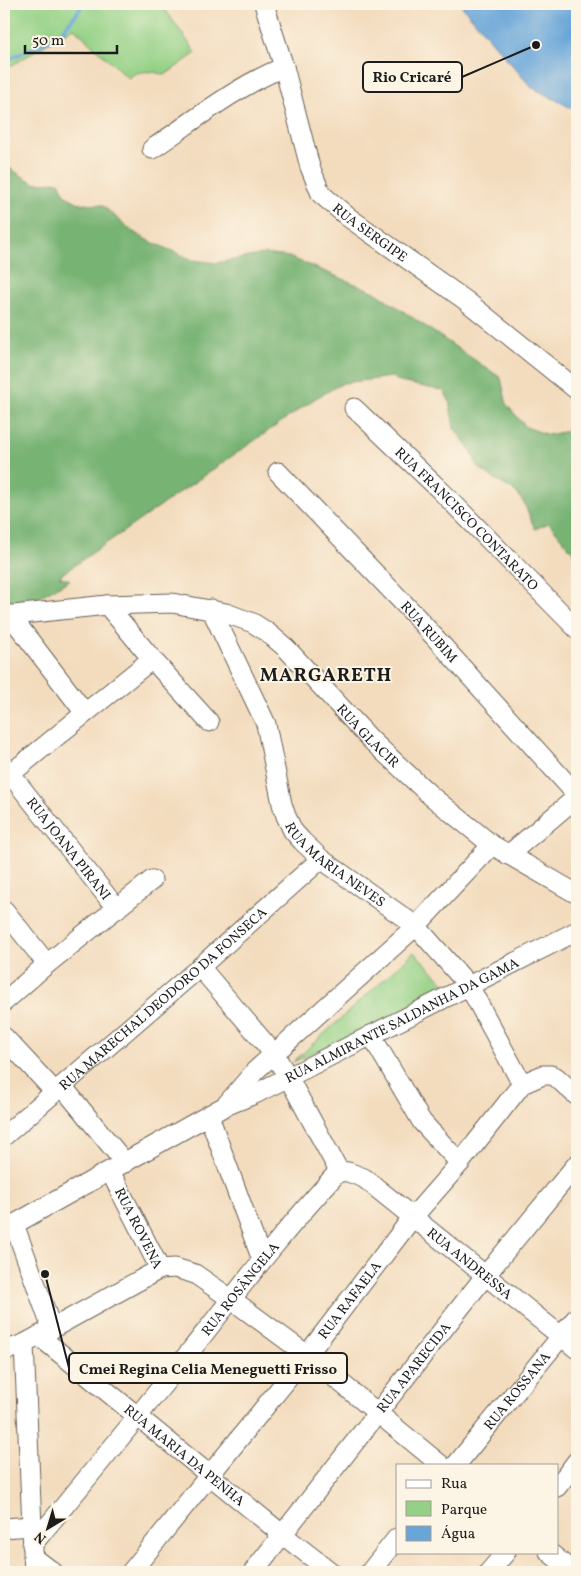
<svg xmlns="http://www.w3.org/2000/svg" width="581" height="1576" font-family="Vollkorn,serif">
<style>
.green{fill:#94d186;stroke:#587651}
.forest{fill:#77b373;stroke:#4a6848}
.water{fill:#68a5d9;stroke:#42607a}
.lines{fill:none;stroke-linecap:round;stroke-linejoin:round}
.stream{stroke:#68a5d9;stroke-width:4}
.minor-casing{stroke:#675f55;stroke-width:21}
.minor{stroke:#fff;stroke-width:19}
.labels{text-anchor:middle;stroke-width:4;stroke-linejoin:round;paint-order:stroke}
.street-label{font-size:14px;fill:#1c1c1c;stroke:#fcf5e5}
.district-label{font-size:19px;font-weight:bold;letter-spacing:1px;fill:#1c1c1c;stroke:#fcf5e5}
.leader{fill:none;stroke:#1c1c1c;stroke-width:2}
.callout-dot{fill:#1c1c1c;stroke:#fcf5e5;stroke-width:2}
.callout{fill:#fcf5e5;stroke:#1c1c1c;stroke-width:2}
.callout-label{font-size:15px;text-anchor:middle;font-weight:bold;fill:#1c1c1c}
</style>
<rect width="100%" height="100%" fill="#fcf5e5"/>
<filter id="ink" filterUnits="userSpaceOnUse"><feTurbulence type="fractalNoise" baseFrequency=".02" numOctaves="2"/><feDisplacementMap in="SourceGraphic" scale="10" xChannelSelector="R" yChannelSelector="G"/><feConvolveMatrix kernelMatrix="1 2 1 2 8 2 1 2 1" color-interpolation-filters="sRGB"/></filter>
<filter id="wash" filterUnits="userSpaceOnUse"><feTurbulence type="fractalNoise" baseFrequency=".0096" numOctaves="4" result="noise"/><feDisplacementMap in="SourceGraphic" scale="20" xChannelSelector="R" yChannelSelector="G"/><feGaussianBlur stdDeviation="1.12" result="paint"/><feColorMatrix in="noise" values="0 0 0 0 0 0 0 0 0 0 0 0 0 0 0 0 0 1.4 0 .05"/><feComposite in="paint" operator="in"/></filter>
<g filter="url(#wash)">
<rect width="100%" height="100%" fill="#f3dcbe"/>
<path class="green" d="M4,4H161L196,53L165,75C152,71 139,69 128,78L74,28L4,70Z
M414,952L451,990L293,1062Z"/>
<path class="forest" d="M4,165L34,183L59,182L66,196L81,204L102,205L132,231L147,240L193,260L216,263L265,254L289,257L375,292L501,378L507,405L526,427L548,435L573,430L577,434V557L549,523L535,529L524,503L516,492L493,478L478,467L471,451L454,428L449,400L444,391L400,382L392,377L343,383L316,398L59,576L70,580L4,616Z"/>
<path class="water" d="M460,4H577V111L531,87Z"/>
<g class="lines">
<path class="stream" d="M4,62L17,55L57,37L78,12L82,4"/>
</g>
</g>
<g filter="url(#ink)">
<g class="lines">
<defs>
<g id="minor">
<path id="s1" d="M264,4L284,67L310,167L321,194L348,217L465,300L577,390"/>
<path d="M152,149C195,120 235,87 284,67"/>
<path id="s2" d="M354,408L441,491L577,629"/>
<path id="s3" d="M278,472L411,611L577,795"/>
<path d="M107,605L152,659L209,722"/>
<path id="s4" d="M211,609L266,724L282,804L286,816L293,831L302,841L321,859L416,926L469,986L522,1084"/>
<path d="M10,615L85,713"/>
<path id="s5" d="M4,616L107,605L172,603L226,613L253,623L267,632L286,648L371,740L431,796L492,845L577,894"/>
<path id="s6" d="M4,766L117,909"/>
<path d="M4,779L152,659"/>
<path d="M508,855L577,797"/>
<path d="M4,910L47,964"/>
<path d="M200,967L274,1054L288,1077L339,1171"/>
<path d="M4,1002L47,964L152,880"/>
<path d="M371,1035L422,1122L460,1163"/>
<path d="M4,1037L55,1092"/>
<path d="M62,1086L125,1163"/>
<path d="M226,1105L255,1071L416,926L492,845"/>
<path d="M209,1116L262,1260"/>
<path id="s7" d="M4,1136L200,967L321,859"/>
<path id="s8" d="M110,1171L160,1269L175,1268L195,1274L231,1299L307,1355L441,1465"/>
<path d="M14,1224L52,1329"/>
<path id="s9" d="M4,1230L225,1106L255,1094L577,931"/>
<path id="s10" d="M39,1336L283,1535L331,1572"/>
<path d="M24,1344L34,1572"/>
<path d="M4,1351L24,1344L160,1269"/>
<path id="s11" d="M456,1465L577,1317"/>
<path d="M557,1487L577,1461"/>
<path d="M4,1528L32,1526"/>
<path id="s12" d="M32,1545C86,1480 139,1415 192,1349C240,1288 287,1227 339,1171L348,1172L364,1178L577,1349"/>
<path d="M549,1552L573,1572"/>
<path d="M33,1557L53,1572"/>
<path id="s13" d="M131,1572L307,1355L412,1218L460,1163L522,1084L543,1075H551L556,1077L577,1096"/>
<path id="s14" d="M253,1572L485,1276L577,1164"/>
<path d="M370,1572L397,1538"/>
<path d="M489,1572L506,1552"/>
</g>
</defs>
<use href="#minor" class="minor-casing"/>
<use href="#minor" class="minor"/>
</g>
</g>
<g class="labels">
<g class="street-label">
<text dy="5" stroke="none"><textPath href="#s1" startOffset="261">RUA SERGIPE</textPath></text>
<text dy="5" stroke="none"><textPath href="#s2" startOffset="158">RUA FRANCISCO CONTARATO</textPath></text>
<text dy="5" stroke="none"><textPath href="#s3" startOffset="220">RUA RUBIM</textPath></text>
<text dy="5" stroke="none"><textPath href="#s5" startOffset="414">RUA GLACIR</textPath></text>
<text dy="5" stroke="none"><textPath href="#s6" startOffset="105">RUA JOANA PIRANI</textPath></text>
<text dy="5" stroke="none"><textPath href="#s4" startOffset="292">RUA MARIA NEVES</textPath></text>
<text dy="5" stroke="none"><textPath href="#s7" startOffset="210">RUA MARECHAL DEODORO DA FONSECA</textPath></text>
<text dy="5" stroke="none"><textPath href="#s9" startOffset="450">RUA ALMIRANTE SALDANHA DA GAMA</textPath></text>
<text dy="5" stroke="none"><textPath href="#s8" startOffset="64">RUA ROVENA</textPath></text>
<text dy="5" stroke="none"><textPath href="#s12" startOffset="646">RUA ANDRESSA</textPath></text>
<text dy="5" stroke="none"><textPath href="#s12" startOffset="330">RUA ROSÂNGELA</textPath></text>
<text dy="5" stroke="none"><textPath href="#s13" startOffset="349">RUA RAFAELA</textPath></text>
<text dy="5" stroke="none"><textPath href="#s14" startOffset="260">RUA APARECIDA</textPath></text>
<text dy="5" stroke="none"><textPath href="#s11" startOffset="96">RUA ROSSANA</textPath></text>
<text dy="5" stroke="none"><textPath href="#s10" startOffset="188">RUA MARIA DA PENHA</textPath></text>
</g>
<g class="district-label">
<text x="326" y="681">MARGARETH</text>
</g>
</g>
<path class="leader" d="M536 45L462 77M45 1274L69 1368"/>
<g class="callout-dot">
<circle cx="536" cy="45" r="5"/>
<circle cx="45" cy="1274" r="5"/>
</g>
<g class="callout">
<rect x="363" y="62" width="99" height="30" rx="5"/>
<rect x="69" y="1353" width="278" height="30" rx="5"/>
</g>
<g class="callout-label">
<text x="412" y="82">Rio Cricaré</text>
<text x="208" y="1374">Cmei Regina Celia Meneguetti Frisso</text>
</g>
<rect width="581" height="1576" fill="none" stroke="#fcf5e5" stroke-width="20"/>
<rect x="396" y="1464" width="162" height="90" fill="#fcf5e5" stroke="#a29e95"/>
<rect x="406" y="1480" width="25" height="8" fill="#ffffff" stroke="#a29e95"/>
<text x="441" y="1488" font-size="15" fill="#1c1c1c">Rua</text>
<rect x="406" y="1501" width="25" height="15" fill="#94d186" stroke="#a29e95"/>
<text x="441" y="1514" font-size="15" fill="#1c1c1c">Parque</text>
<rect x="406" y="1526" width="25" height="15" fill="#68a5d9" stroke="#a29e95"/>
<text x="441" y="1538" font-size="15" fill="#1c1c1c">Água</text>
<g transform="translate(48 1528) rotate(218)" stroke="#fcf5e5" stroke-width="4" paint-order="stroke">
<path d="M0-4L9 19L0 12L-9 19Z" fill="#1c1c1c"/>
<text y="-8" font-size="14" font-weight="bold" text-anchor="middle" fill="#1c1c1c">N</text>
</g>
<path d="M25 45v8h92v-8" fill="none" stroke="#1c1c1c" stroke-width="2.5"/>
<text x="32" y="45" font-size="15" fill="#1c1c1c" stroke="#fcf5e5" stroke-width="4" paint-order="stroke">50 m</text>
</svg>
